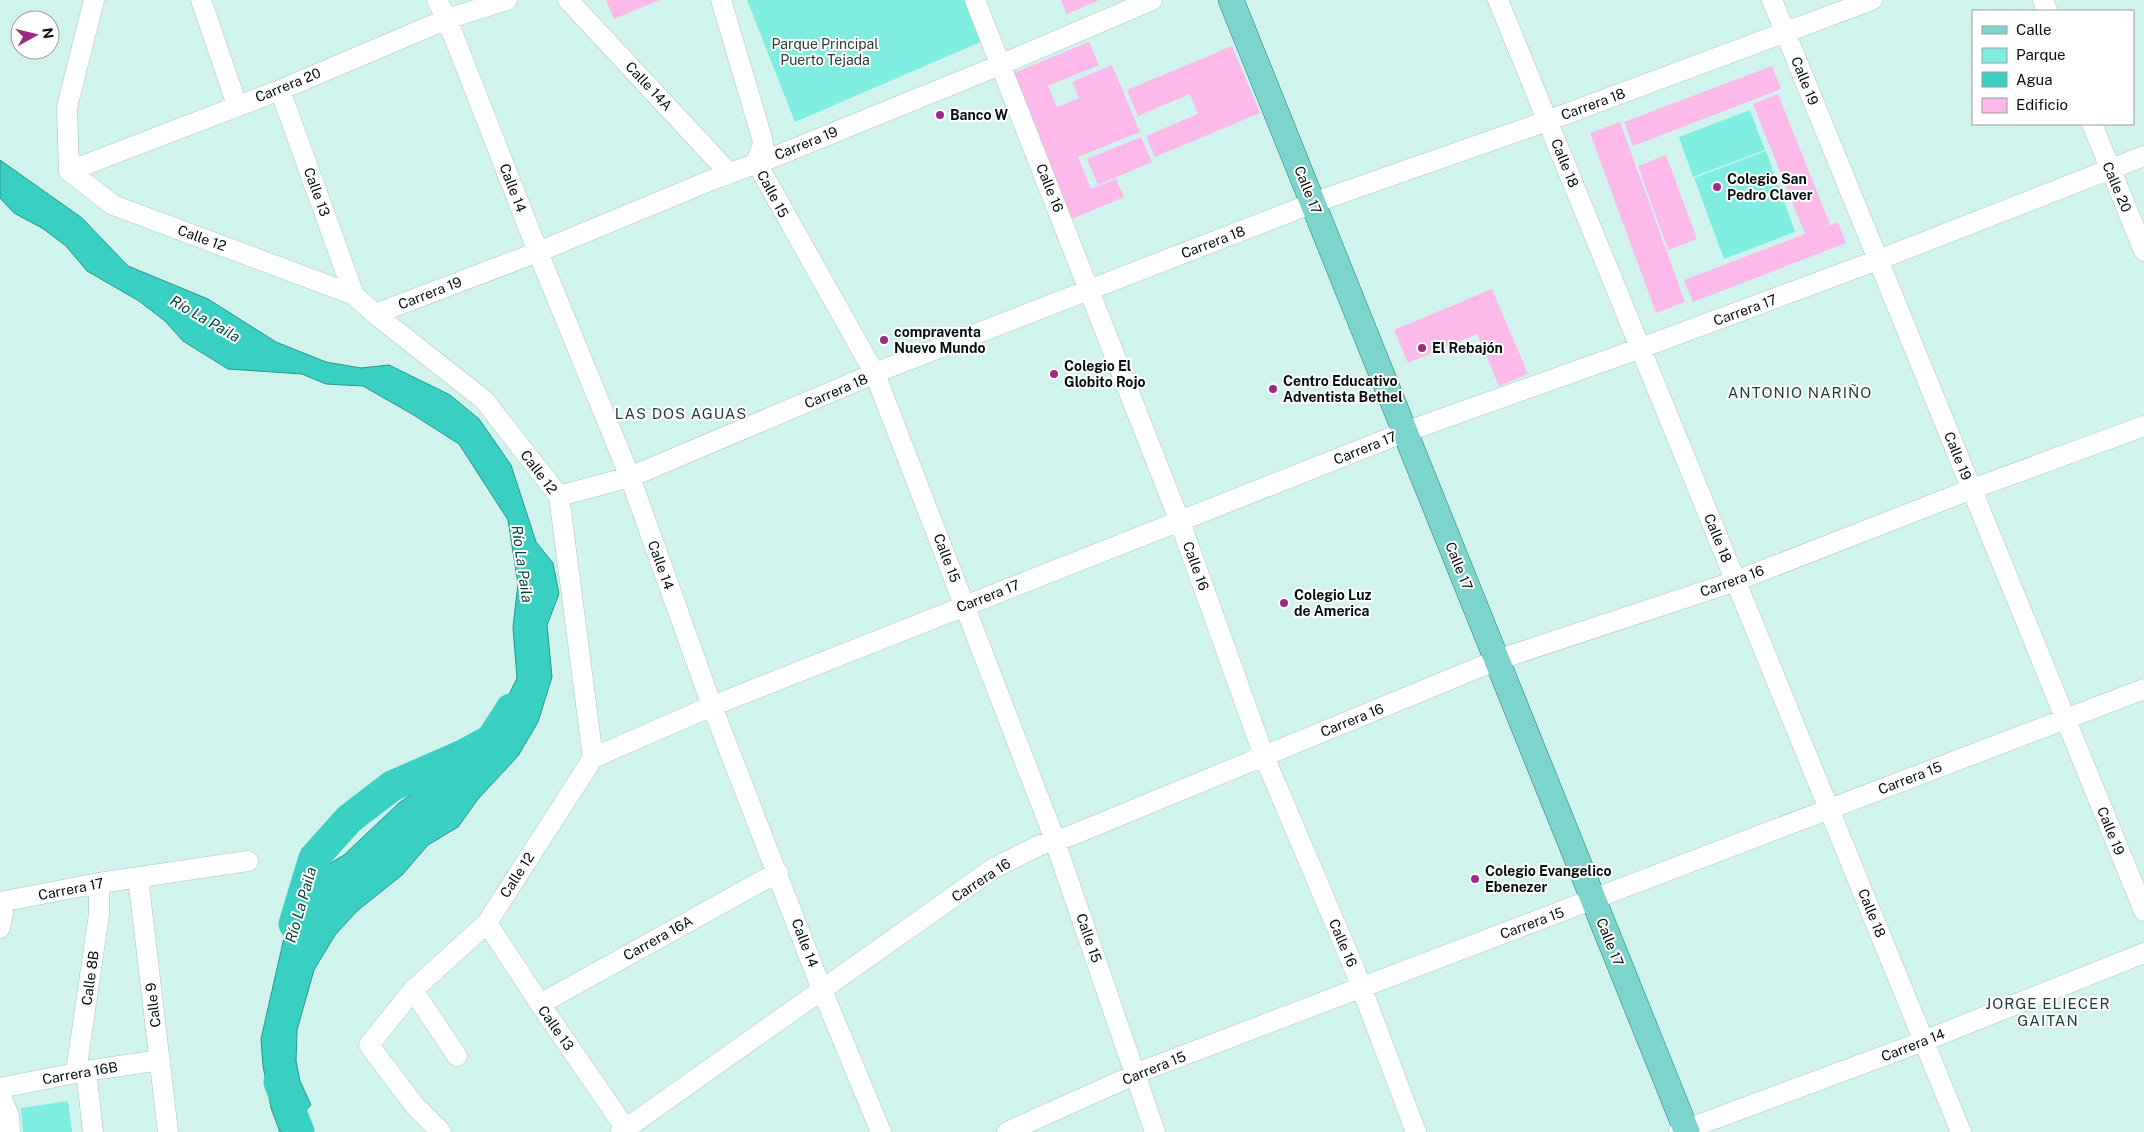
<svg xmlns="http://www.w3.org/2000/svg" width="2144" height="1132" font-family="'Public Sans',sans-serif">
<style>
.green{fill:#7feee0}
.water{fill:#39d0c1;stroke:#29968b}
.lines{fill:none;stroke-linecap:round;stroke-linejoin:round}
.river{stroke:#39d0c1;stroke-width:31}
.building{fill:#fdb9ea}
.minor-casing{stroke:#a6c8c3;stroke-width:21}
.major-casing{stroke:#1a7c73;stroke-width:26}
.minor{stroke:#fff;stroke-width:20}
.major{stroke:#7dd4cc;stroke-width:25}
.poi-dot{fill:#9d2a86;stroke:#fff;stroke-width:2}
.labels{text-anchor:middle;stroke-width:4;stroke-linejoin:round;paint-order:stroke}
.park-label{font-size:14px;fill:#243d39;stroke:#fff}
.street-label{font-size:14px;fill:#040e0d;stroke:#fff}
.poi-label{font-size:14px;font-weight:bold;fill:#040e0d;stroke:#fff;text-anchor:start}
.water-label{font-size:15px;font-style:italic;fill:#014640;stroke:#fff}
.neighbourhood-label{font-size:15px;letter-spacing:1px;fill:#1e3c38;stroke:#fff}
</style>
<rect width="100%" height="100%" fill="#d0f3ee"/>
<path class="green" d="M747,0H966L983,41L795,122Z
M1750,110L1765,150L1693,177L1679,137Z
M1766,151L1795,232L1724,259L1694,178Z
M68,1101L72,1132H23L21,1108Z"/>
<path class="water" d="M0,160L82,218L128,266L208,299L276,342L326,362L361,368L389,365L450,395L479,419L511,465L536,542L553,563L559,594L547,625L552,677L538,722L518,756L478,799L458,827L428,845L402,875L357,911L335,935L314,970L297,1030L296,1061L300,1081L311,1105L285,1132H280L271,1108L263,1066L261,1039L291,907L314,873L344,855L399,803L436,777L463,766L485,744L517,678L513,627L518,584L508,520L459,444L412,414L363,386L326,384L302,374L228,369L183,341L165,321L139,301L87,271L66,246L42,228L14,213L0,198Z"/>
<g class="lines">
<path class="river" d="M294,924L314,858L349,819L392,786L463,755L491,740L511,709
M279,1082L299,1132"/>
</g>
<path class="building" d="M606,0H660L614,19Z
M1061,0H1099L1067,14Z
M1089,42L1099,65L1048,86L1057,107L1079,98L1072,82L1112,65L1140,132L1078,157L1091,189L1116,179L1124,197L1069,220L1009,75Z
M1232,46L1260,113L1155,157L1146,136L1198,114L1190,94L1138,116L1127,90Z
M1772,66L1781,89L1633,146L1624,122Z
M1778,94L1830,224L1819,229L1838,222L1846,243L1693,302L1684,280L1805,234L1753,104Z
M1620,122L1685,302L1656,313L1590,133Z
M1141,137L1152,162L1098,185L1087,159Z
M1666,155L1697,239L1668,250L1638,166Z
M1492,289L1528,374L1499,386L1477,334L1408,363L1394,330Z"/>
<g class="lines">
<defs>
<path id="minor" d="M94,0L67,107L69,171L113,205L354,295L375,314L484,400L559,496L593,758L487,923L413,990L369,1045L415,1106L441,1132
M201,0L237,105
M437,0L447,19L538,252L630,477L712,706L822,990L881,1132
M568,0L729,173
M721,0L762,138L763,145L756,162L875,374L880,387L1050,827L1155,1132
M975,0L1180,522L1264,756L1354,968L1416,1132
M1498,0L1961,1132
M1772,0L2144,911
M2043,0L2047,11
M280,90L354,295
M2092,124L2144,251
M69,171L280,90L447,19L507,0
M375,314L538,252L714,179L779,155L1000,65L1152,0
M559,496L630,477L885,369L1313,203L1547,121L1872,0
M593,758L712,706L1405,432L1641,348L1878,260L2144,156
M138,877L168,1132
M487,923L540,1004L628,1132
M0,928L5,901L99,883L248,861
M413,990L457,1056
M540,1004L778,872
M86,1071L93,1132
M76,1072L99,914V883
M0,1088L86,1071L160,1060
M1,1088L2,1099L9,1116L10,1132
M621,1132L994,868L1040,845L1070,836L1497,660L1736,581L1972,489L2144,426
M1007,1132L1145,1070L2144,689
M1679,1132L1924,1041L2144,953"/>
<path id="major" d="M1231,0L1687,1132"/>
</defs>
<use href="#minor" class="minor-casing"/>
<use href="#major" class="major-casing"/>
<use href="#minor" class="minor"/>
<use href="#major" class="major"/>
</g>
<g class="poi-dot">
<circle cx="940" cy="115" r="5"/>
<circle cx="1717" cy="187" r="5"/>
<circle cx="884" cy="340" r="5"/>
<circle cx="1422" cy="348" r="5"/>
<circle cx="1054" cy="374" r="5"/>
<circle cx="1273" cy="389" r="5"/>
<circle cx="1284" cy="603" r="5"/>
<circle cx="1475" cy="879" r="5"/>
</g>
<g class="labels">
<g class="park-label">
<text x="825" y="49">Parque Principal<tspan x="825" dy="16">Puerto Tejada</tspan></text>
</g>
<g class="street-label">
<text transform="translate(1805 81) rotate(68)" y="5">Calle 19</text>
<text transform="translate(288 85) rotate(-22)" y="5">Carrera 20</text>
<text transform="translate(649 86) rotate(47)" y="5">Calle 14A</text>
<text transform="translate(1593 104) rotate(-20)" y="5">Carrera 18</text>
<text transform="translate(806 143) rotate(-22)" y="5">Carrera 19</text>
<text transform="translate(1565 163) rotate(68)" y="5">Calle 18</text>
<text transform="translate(2117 187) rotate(67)" y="5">Calle 20</text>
<text transform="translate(513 188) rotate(69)" y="5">Calle 14</text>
<text transform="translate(1050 188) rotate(68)" y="5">Calle 16</text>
<text transform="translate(1308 190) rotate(68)" y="5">Calle 17</text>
<text transform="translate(317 192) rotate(70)" y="5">Calle 13</text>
<text transform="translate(773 194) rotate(62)" y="5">Calle 15</text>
<text transform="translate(202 238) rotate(20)" y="5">Calle 12</text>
<text transform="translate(1213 242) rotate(-21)" y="5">Carrera 18</text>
<text transform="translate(430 293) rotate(-21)" y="5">Carrera 19</text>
<text transform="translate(1745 310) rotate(-20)" y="5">Carrera 17</text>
<text transform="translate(836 391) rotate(-23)" y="5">Carrera 18</text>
<text transform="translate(1365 448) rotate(-22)" y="5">Carrera 17</text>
<text transform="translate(1958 456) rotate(68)" y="5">Calle 19</text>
<text transform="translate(539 472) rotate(53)" y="5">Calle 12</text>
<text transform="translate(1718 538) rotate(68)" y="5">Calle 18</text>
<text transform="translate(947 558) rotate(69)" y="5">Calle 15</text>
<text transform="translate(661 565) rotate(70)" y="5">Calle 14</text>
<text transform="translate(1196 566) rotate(70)" y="5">Calle 16</text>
<text transform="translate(1459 566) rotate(68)" y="5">Calle 17</text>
<text transform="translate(1732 581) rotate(-20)" y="5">Carrera 16</text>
<text transform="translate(988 596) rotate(-21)" y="5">Carrera 17</text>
<text transform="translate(1352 720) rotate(-22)" y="5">Carrera 16</text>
<text transform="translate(1910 778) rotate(-21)" y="5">Carrera 15</text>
<text transform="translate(2111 831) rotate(68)" y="5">Calle 19</text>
<text transform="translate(517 875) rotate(-57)" y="5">Calle 12</text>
<text transform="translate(981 880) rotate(-33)" y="5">Carrera 16</text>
<text transform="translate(71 889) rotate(-11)" y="5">Carrera 17</text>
<text transform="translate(1872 913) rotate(68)" y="5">Calle 18</text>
<text transform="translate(1532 923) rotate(-20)" y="5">Carrera 15</text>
<text transform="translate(658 938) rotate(-29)" y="5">Carrera 16A</text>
<text transform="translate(1089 938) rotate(71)" y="5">Calle 15</text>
<text transform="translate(1610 942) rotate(68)" y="5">Calle 17</text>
<text transform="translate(805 943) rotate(69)" y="5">Calle 14</text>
<text transform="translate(1343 943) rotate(67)" y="5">Calle 16</text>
<text transform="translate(90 978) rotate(-82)" y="5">Calle 8B</text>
<text transform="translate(153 1005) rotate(-97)" y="5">Calle 9</text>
<text transform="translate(556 1028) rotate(55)" y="5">Calle 13</text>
<text transform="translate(1913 1045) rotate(-21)" y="5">Carrera 14</text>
<text transform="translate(1154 1068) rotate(-22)" y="5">Carrera 15</text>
<text transform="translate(80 1073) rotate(-10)" y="5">Carrera 16B</text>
</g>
<g class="poi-label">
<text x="950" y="120">Banco W</text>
<text x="1727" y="184">Colegio San<tspan x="1727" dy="16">Pedro Claver</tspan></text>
<text x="894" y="337">compraventa<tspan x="894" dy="16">Nuevo Mundo</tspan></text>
<text x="1432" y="353">El Rebajón</text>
<text x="1064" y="371">Colegio El<tspan x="1064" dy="16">Globito Rojo</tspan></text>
<text x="1283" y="386">Centro Educativo<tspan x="1283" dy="16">Adventista Bethel</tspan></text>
<text x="1294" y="600">Colegio Luz<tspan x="1294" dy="16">de America</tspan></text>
<text x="1485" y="876">Colegio Evangelico<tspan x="1485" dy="16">Ebenezer</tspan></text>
</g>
<g class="water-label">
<text transform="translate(205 319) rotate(30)" y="5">Río La Paila</text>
<text transform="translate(522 564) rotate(82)" y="5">Río La Paila</text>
<text transform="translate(301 905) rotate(-74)" y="5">Río La Paila</text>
</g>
<g class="neighbourhood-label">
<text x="1800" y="398">ANTONIO NARIÑO</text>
<text x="681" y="419">LAS DOS AGUAS</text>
<text x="2048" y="1009">JORGE ELIECER<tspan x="2048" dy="17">GAITAN</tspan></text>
</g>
</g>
<rect x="1972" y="10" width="162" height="115" fill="#ffffff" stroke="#9b9f9e"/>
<rect x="1982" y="26" width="25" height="8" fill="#7dd4cc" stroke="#9b9f9e"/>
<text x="2016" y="35" font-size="15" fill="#040e0d">Calle</text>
<rect x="1982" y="48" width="25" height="15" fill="#7feee0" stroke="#9b9f9e"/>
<text x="2016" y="60" font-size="15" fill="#040e0d">Parque</text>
<rect x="1982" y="72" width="25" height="15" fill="#39d0c1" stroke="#9b9f9e"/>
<text x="2016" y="85" font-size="15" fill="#040e0d">Agua</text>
<rect x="1982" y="98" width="25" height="15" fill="#fdb9ea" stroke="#9b9f9e"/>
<text x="2016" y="110" font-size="15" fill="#040e0d">Edificio</text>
<g transform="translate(35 35) rotate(82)"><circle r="24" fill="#ffffff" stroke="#9b9f9e"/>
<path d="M0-4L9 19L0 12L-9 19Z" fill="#9d2a86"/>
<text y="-8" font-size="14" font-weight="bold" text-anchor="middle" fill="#040e0d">N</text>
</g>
</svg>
